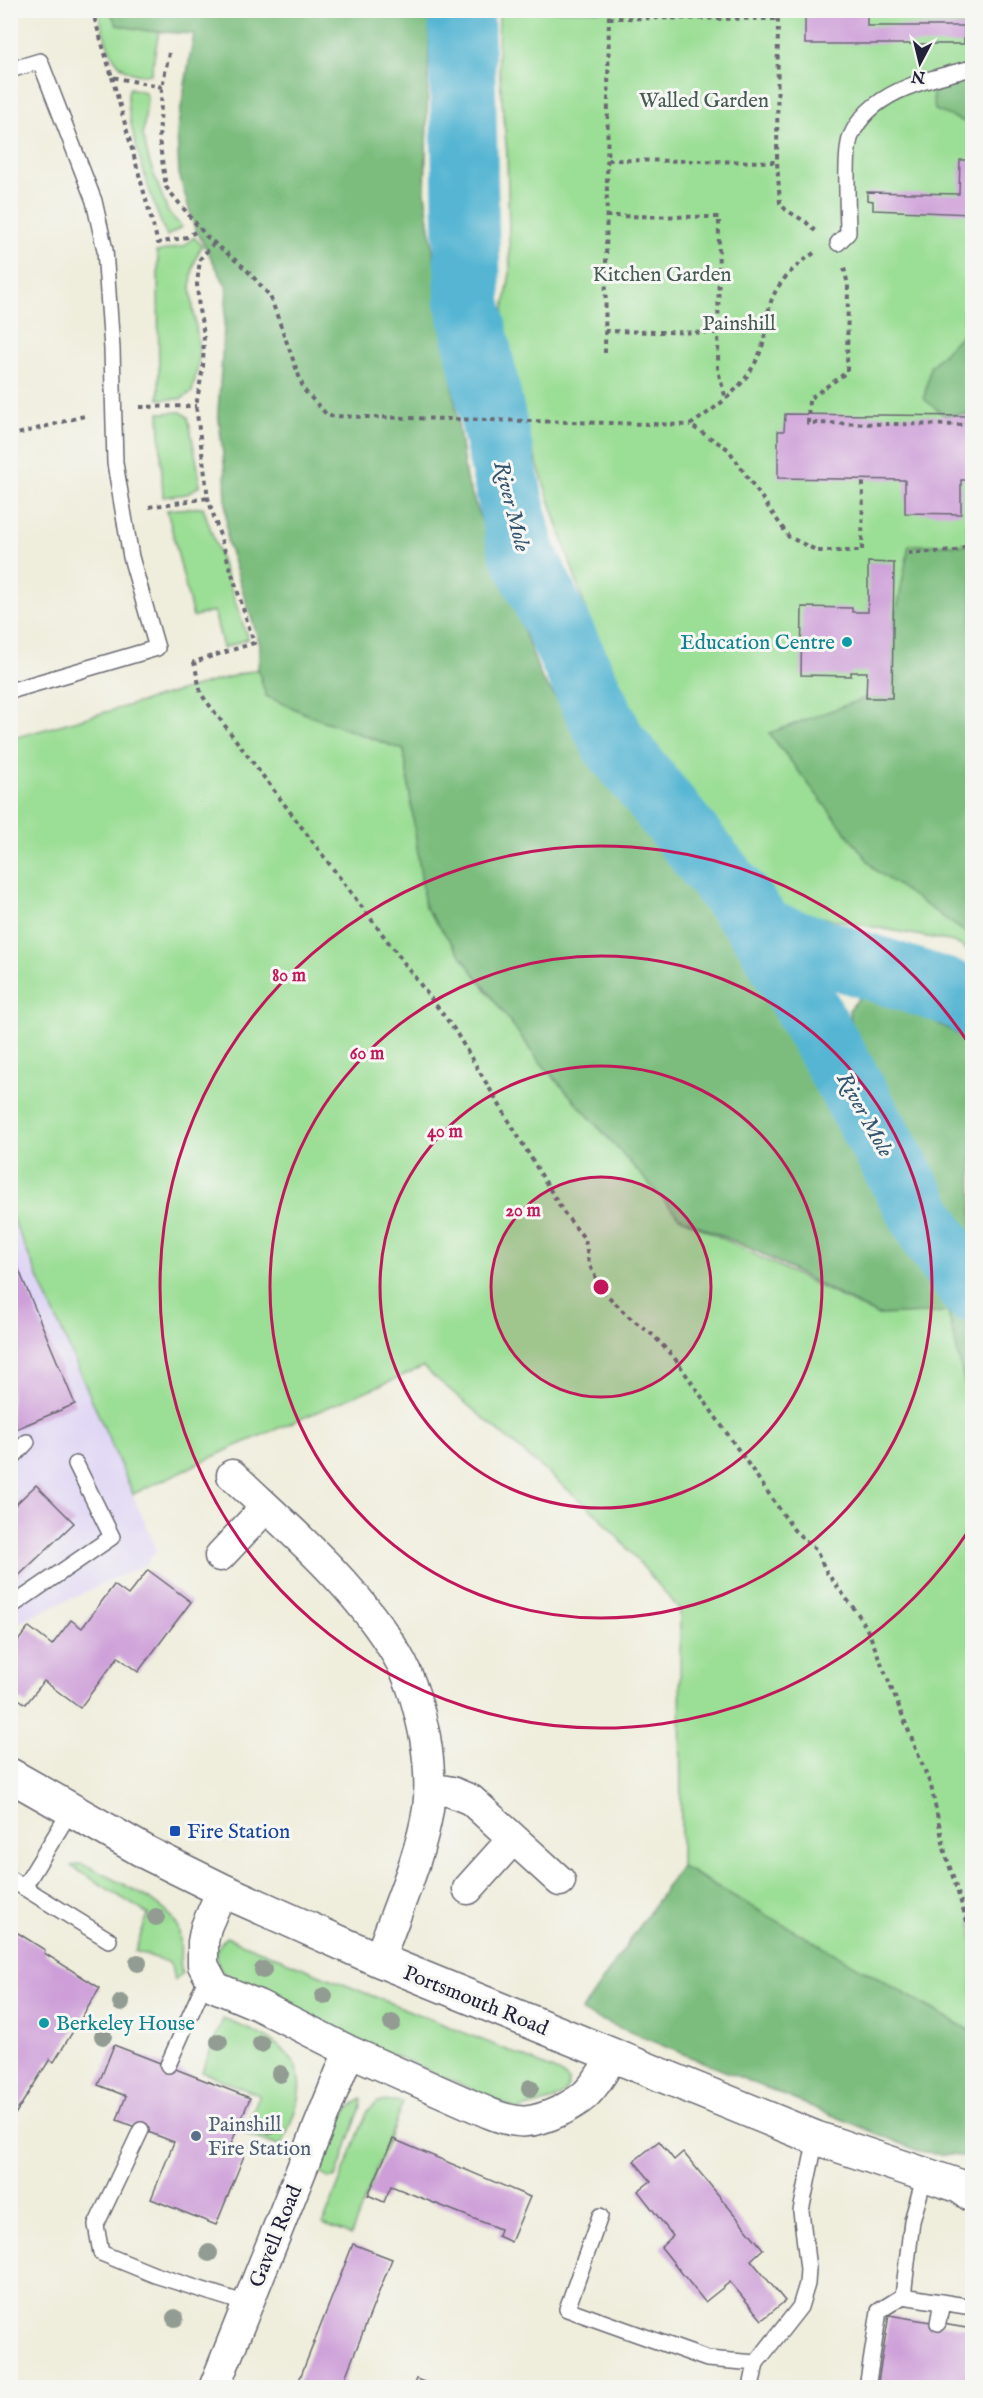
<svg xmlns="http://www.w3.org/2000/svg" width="983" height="2398" font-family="'IM FELL English',serif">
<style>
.built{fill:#dfd5f5}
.green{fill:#9bde95;stroke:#5e8068;stroke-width:1.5}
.forest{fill:#7cbd7e;stroke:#4f705c;stroke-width:1.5}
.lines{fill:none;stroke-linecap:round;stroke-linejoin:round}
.river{stroke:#54b5d3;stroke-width:66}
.building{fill:#cd9ed8}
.lane-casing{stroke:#6a6973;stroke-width:18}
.street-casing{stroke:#6a6973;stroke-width:33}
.primary-casing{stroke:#6a6973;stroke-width:36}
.path{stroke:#6a6973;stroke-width:4;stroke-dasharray:4.5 4.5;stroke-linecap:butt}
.lane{stroke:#fff;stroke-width:15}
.street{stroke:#fff;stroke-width:30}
.primary{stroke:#fff;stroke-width:33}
.tree{fill:#929c92}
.ring{fill:none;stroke:#c2185b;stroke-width:3}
.culture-dot{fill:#0f9aa8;stroke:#f6f6f2;stroke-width:2}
.transit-dot{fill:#1a4fb4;stroke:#f6f6f2;stroke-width:2}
.service-dot{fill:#5c6f8a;stroke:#f6f6f2;stroke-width:2}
.labels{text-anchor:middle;stroke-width:6;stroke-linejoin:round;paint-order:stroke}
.park-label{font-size:21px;fill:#465a56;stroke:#f6f6f2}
.culture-label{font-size:21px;fill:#0d838f;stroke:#f6f6f2;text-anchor:end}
.transit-label{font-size:21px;fill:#164399;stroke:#f6f6f2;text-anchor:start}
.street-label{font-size:21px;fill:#22223b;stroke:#f6f6f2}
.service-label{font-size:21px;fill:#4e5e75;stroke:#f6f6f2;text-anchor:start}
.water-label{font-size:22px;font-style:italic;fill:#345570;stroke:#f6f6f2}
.centre{fill:#c2185b;stroke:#f6f6f2;stroke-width:3}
.ring-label{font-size:18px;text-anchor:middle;font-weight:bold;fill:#c2185b;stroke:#f6f6f2;stroke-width:6;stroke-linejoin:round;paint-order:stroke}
</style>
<rect width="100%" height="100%" fill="#f6f6f2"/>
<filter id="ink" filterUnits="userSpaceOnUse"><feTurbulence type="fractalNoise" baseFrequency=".0167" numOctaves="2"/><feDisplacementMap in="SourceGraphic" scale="12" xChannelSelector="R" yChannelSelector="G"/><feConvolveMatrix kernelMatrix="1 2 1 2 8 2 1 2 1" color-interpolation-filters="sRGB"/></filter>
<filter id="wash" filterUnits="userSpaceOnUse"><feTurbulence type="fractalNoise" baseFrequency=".008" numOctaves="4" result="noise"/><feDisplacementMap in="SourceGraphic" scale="24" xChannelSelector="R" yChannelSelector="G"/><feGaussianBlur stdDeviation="1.35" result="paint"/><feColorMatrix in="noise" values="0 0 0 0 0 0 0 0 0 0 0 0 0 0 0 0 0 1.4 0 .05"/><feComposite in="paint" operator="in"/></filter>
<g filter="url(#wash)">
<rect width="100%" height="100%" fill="#efeddb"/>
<path class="built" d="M10,1215L157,1550L146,1564L11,1626Z"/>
<path class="green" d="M98,11H110L117,25L159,31L151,74C112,80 106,40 98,11Z
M499,11H972V952L954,942L767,907L624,724L498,346L510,273L507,154L498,57Z
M130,88L145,92L147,99L143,135L149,161L168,212L182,227L167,236C156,216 119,104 130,88Z
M194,237L202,246C180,282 198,317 199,355C199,367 194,380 192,392L181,399H159L158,259L156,252L184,246Z
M181,412L188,417L199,474V486L187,494L163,497L159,413Z
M203,507L248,639L223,648L214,611L193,617L167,510Z
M258,669L266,696L313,717L404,750L425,907L540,1062L679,1217L877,1315L949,1312L972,1414V2032L681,1866L680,1610L601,1518L423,1367L234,1447L133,1494L11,1215L10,739Z
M80,1864L92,1868C113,1880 171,1904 178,1928C183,1943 178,1959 182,1974L174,1980L171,1966L168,1962L135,1951L148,1914L71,1866Z
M226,1937L512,2052L558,2072L569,2081L567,2089L562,2095L554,2100L518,2110L354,2038L229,1978C215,1967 212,1950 226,1937Z
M223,2019C259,2033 309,2050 298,2099C295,2116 287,2132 281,2147L244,2133L259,2095L202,2072Z
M362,2099L361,2106L336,2177L330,2179L321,2173V2168C331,2144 336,2111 362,2099Z
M395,2101L403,2102L351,2235L323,2224L367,2112L378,2102Z"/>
<path class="forest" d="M110,11H430L425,193L466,479L542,679L724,925L972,1320V1414L948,1312L877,1315L760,1253L679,1217L540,1062L425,907L404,750L313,717L266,696L258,669L260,645L227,541L225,472L218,411L227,288L194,226L179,174L177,131L194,34L148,31L117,25Z
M972,79V125L935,110L932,92Z
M972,324V414L944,415L924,399L930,367Z
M909,545H972V937L875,870L769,733L882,692Z
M863,993C902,1003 938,1022 972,1043V1257L920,1170L854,1036L849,1010Z
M681,1866L972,2032V2157L924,2153L581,2012Z"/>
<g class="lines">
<path class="river" d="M461,10L468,302L521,549L613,742L765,933L935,1238L972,1290
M765,933L960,996L972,1005"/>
</g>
<g id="blocks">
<path class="building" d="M818,10H867V26H964V44H805V16H818Z
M960,160H972V214L873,210V201L867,200V192L959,194Z
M785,414L972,416V480H961V514L905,513V480L778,478V431H784Z
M868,562L894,563L892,698H866L867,672H851V676L801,675L802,607L852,608V612H868Z
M11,1251L75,1404L11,1431Z
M36,1485L74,1523L10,1584V1504L13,1507Z
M148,1570L191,1602L138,1672L118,1657L80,1708L44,1681L26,1704L10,1693V1651L29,1627L52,1645L71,1620L82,1628L114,1585L128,1595Z
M10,1928L45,1950L44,1953L100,1988L54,2062L50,2059L14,2116L10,2114Z
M114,2045L250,2098L231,2144L246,2151L216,2225L151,2199L174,2142L117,2120L126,2096L98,2085Z
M393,2139L530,2197L511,2242L498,2236L500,2229L391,2186L384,2202L368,2195Z
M659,2141L674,2160L683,2152L763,2249L751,2260L785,2301L762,2320L730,2282L705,2302L661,2247L673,2236L638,2191L651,2181L634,2161Z
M353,2244L392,2259L365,2327L341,2388H296Z
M889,2315L972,2329V2388H877Z
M416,2379L438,2387V2388H412Z"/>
</g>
</g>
<g filter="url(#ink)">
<use href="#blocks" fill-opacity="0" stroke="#6a6973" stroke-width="1.5"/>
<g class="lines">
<defs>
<path id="lane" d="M10,70L40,61L94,201L105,250L112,349L115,463L131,557L157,648L10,691
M838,243L848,233C848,213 844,151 851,136C871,90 930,79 972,68
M10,1460L27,1442
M10,1607L112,1537L76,1464
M10,1879L109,1940
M24,1887L71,1810
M168,2065L208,1975
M141,2130L96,2225L101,2253L155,2275L247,2304
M925,2175L912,2221L903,2296L972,2307
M600,2216L567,2309L707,2359L756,2363
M938,2323L942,2302
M751,2388L756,2363L800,2307L807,2284L808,2269L801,2211L816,2138
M867,2388L879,2311L903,2296"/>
<path id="street" d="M232,1475C291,1531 356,1585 397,1655C412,1680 419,1709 425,1737C429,1761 431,1785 428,1809C421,1856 395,1914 379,1960
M220,1556L266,1507
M430,1788L452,1792L471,1800L560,1881
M468,1889L513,1839
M222,1890L206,1927L203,1942V1965L215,1987L258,2005L349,2051L489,2113C518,2125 532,2124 560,2111C569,2106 580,2101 587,2093C598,2082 605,2068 613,2055
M214,2388L349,2051"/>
<path id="primary" d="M10,1775L149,1854L222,1890L379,1960L816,2138L959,2186L972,2195"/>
</defs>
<use href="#lane" class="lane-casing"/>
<use href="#street" class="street-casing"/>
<use href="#primary" class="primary-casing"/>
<path class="path" d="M92,10L112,77L162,87
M778,10L777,162L780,203L786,210L806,222L816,232
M609,18L778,19
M169,53L162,87L159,139L166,187L206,236L246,269L270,296L304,390L328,416L690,425
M112,77L158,243L187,237L200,229
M608,160L777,162
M606,216L719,217L718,371L726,399
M214,243L200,259L197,284L199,310L204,334L203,367L196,406L208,498L254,643L194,662L201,694L454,1029L564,1213L585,1239L589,1264L602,1290L628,1316L654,1336L676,1360L794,1530L816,1550L827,1573L858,1614L869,1633L931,1786L945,1852L972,1937
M814,253C794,267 774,284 769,309C766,322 766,337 761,350C748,385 720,405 690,425L728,449L789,537L818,551H862L863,479
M844,268L848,285L847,372L809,399L808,423L972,425
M605,331L718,333
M605,353L609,10
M140,407L196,406
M10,436L88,415
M149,507L208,498
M908,553L956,551L972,543"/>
<use href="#lane" class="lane"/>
<use href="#street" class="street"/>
<use href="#primary" class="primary"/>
</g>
<g class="tree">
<circle cx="156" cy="1917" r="9"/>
<circle cx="138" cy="1963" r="9"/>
<circle cx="263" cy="1970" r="9"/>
<circle cx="324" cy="1996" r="9"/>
<circle cx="121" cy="2003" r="9"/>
<circle cx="392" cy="2023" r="9"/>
<circle cx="103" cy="2036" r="9"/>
<circle cx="219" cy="2042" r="9"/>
<circle cx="261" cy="2044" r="9"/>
<circle cx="280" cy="2074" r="9"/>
<circle cx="530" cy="2088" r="9"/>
<circle cx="271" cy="2126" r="9"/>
<circle cx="209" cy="2253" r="9"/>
<circle cx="175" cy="2318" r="9"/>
</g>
</g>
<circle cx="601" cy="1287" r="110" fill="#c2185b" fill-opacity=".12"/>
<g class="ring">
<circle cx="601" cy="1287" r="110"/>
<circle cx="601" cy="1287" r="221"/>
<circle cx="601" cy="1287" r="331"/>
<path d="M971 1527A441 441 0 1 1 971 1047"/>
</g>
<g class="culture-dot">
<circle cx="847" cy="642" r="6"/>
<circle cx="44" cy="2023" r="6"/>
</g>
<rect class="transit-dot" x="169" y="1825" width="12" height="12" rx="3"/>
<circle class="service-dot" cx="196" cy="2136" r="6"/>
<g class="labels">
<g class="park-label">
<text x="704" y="107">Walled Garden</text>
<text x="662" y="281">Kitchen Garden</text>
<text x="739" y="330">Painshill</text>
</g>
<g class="culture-label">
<text x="835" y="649">Education Centre</text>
<text x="56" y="2030" text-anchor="start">Berkeley House</text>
</g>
<g class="transit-label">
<text x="187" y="1838">Fire Station</text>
</g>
<g class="street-label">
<text transform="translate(476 2000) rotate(22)" y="7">Portsmouth Road</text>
<text transform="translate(275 2236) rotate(-68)" y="7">Gavell Road</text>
</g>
<g class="service-label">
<text x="208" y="2131">Painshill<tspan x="208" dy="24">Fire Station</tspan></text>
</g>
<g class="water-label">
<text transform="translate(513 506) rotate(76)" y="8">River Mole</text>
<text transform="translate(866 1114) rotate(61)" y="8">River Mole</text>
</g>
</g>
<circle cx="601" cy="1287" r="9" class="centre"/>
<g class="ring-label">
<text x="289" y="981">80 m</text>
<text x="367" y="1059">60 m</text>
<text x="445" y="1137">40 m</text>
<text x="523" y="1216">20 m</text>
</g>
<rect width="983" height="2398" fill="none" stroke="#f6f6f2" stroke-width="36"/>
<g transform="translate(920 63) rotate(187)" stroke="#f6f6f2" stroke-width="4.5" paint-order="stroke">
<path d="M0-4.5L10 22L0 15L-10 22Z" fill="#22223b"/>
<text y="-9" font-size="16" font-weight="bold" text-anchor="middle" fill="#22223b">N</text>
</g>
</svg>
